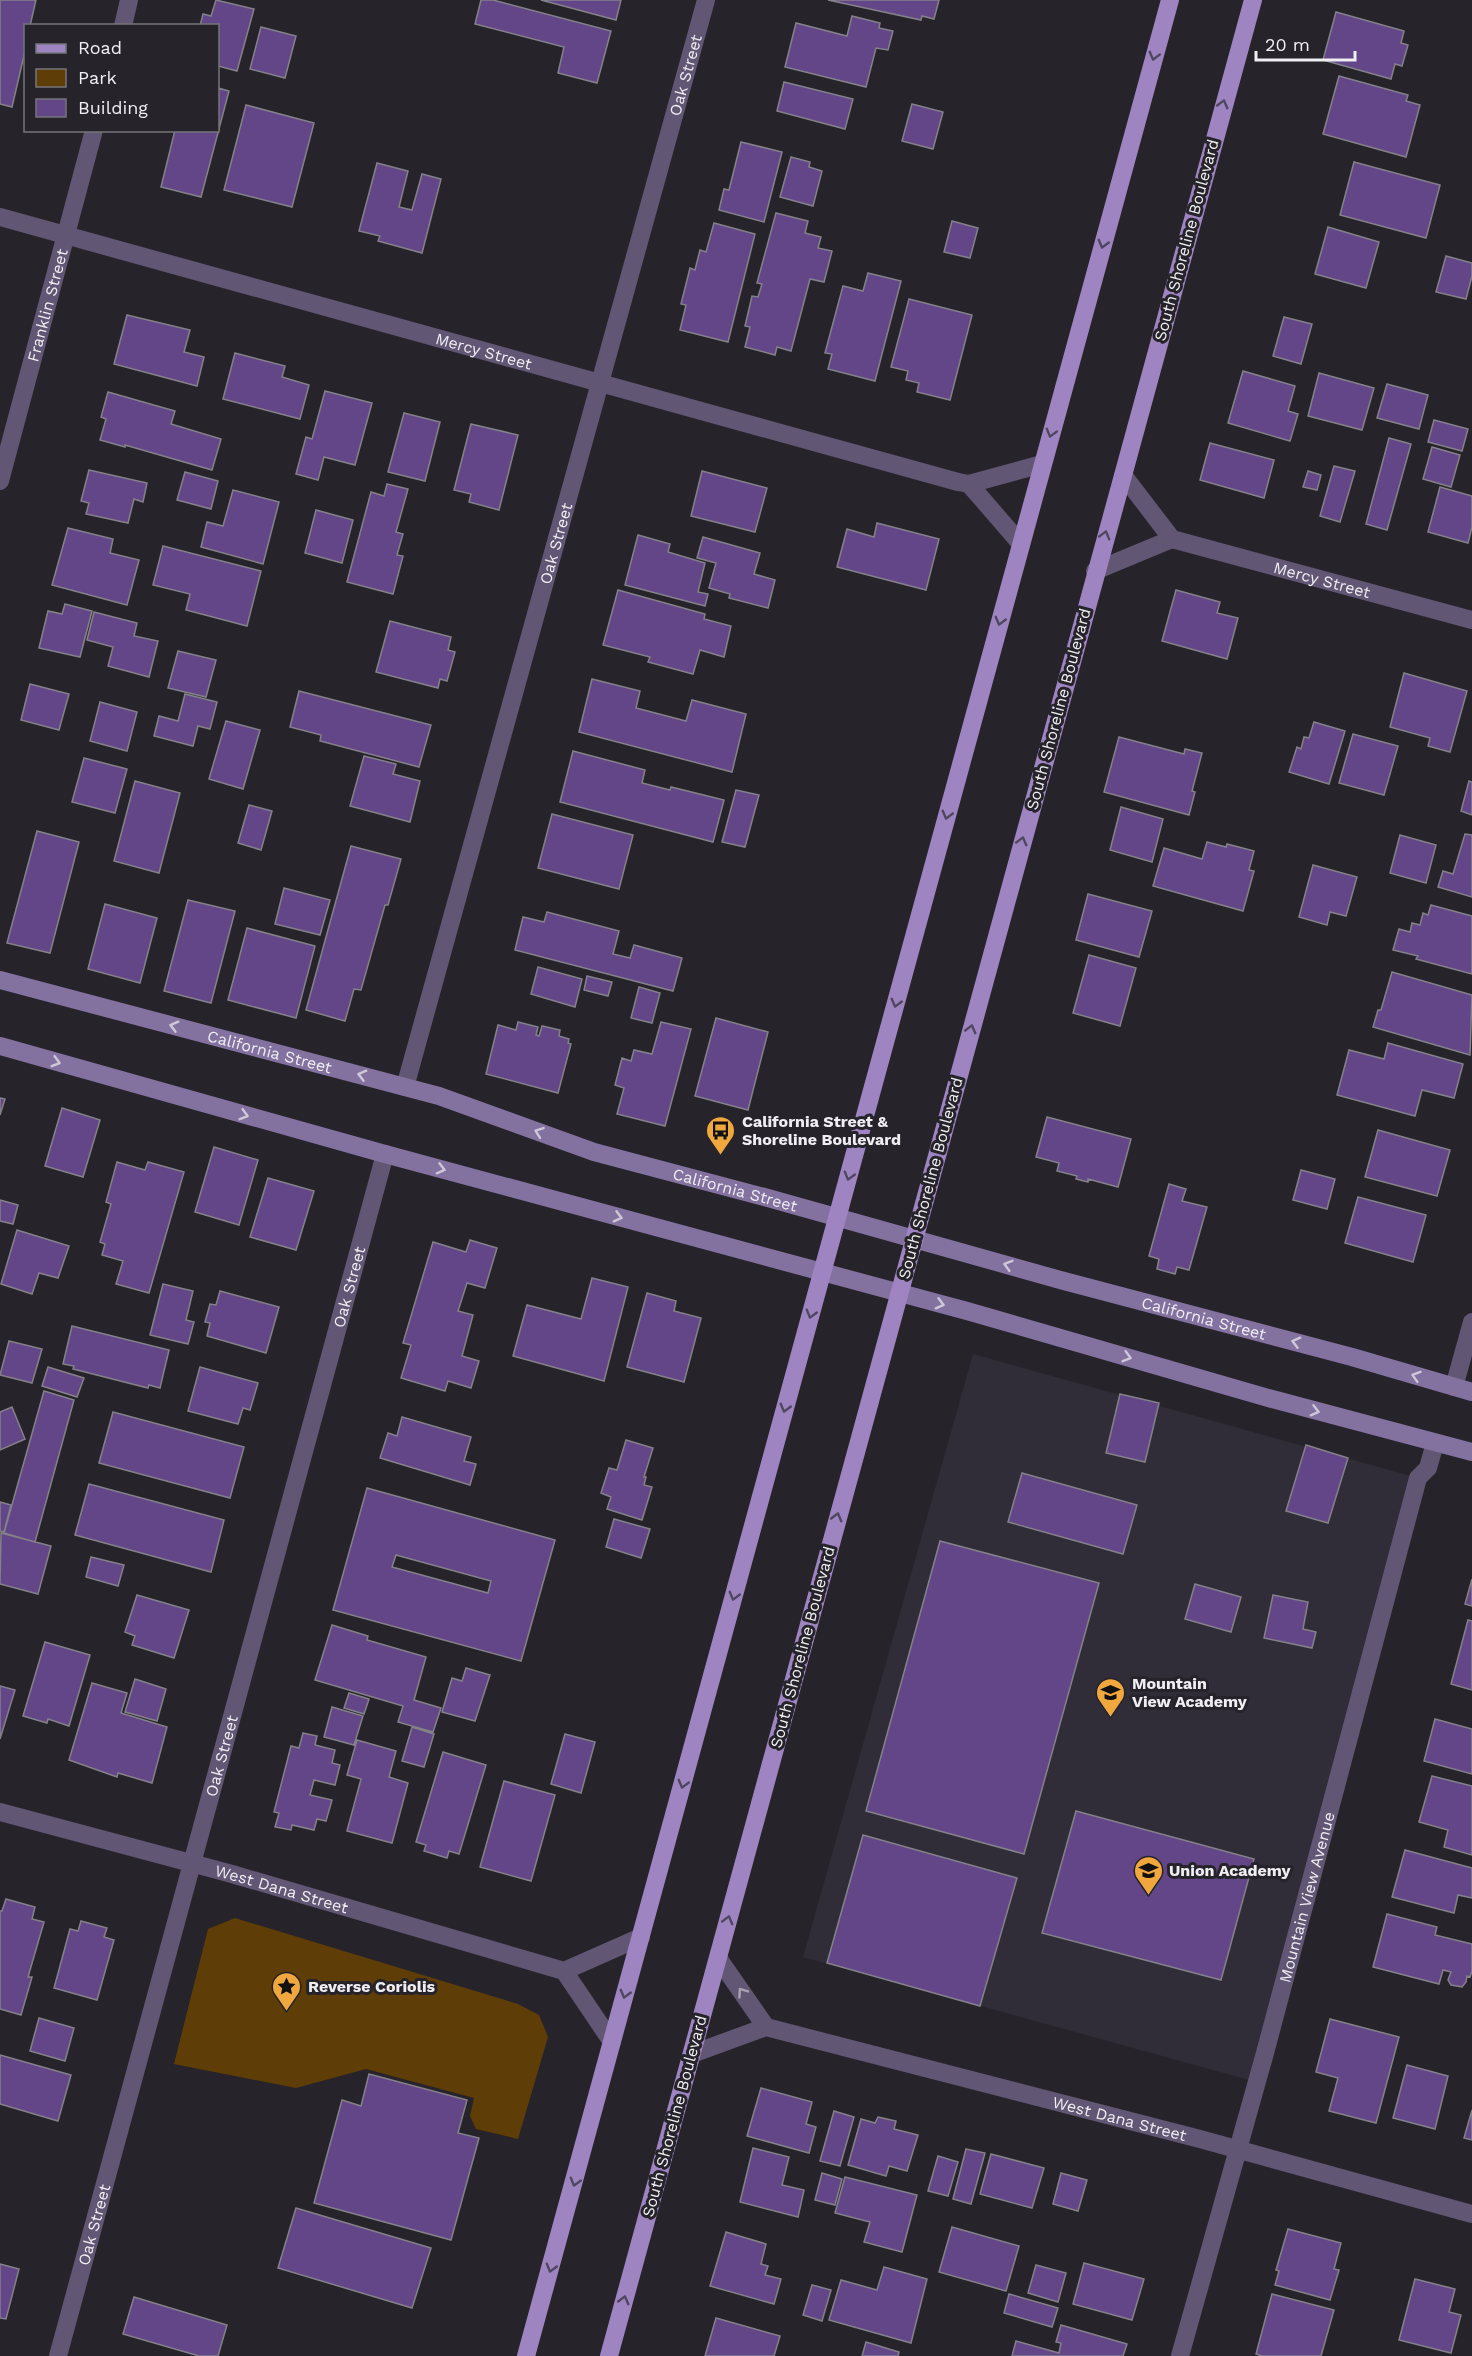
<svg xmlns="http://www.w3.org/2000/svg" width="1472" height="2356" font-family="'Work Sans',sans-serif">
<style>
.built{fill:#302c38}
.green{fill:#5f3d06}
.building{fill:#634688;stroke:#848189;stroke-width:1.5;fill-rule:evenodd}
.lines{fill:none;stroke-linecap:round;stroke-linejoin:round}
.street{stroke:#615673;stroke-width:18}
.secondary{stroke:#8371a0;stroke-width:18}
.primary{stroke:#9e85c2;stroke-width:18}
.oneway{stroke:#50465f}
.oneway2{stroke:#cfc8d9}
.oneway3{stroke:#a8a2b2}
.labels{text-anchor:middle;stroke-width:6;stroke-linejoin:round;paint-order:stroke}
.street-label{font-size:16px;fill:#efeef2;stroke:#26242a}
.poi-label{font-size:16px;font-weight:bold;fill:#efeef2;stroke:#26242a;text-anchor:start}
</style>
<rect width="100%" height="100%" fill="#26242a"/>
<path class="built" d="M973,1354L1418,1478L1249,2080L803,1957Z"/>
<path class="green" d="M235,1918L518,2004L539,2015L548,2037L518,2139L476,2129L470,2116L474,2098L366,2069L296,2088L174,2064L208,1929Z"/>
<path class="building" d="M0,0H36L30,26H26V47L12,107L0,104Z
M216,0L254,9L237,71L218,66V26H200L203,14L211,16Z
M481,0H493L611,31L597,83L558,73L564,47L475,24Z
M541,0H621L616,20Z
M828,0H939L934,19L922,16L921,20Z
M1336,12L1404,31L1401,43L1408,45L1402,66L1395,64L1391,79L1323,60Z
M852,16L880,23L879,28L893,31L888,50L876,48L866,87L785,67L796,23L847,36Z
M261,27L296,36L285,78L250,69Z
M1339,76L1408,95L1406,101L1420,105L1406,157L1323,134Z
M784,82L853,99L845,129L777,111Z
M218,88L229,91L201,197L161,187L175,130H218Z
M912,104L943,112L933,149L902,141Z
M246,105L314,123L292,207L224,190Z
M741,142L782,152L764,222L719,210L724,189L729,190Z
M791,157L810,162L809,167L822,171L813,206L780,197Z
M1354,162L1440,185L1426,238L1340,215Z
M377,163L408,171L399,207L412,210L422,174L441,179L422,253L378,241L380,236L359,231Z
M776,213L808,221L805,233L821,237L818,248L832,251L824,282L810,279L791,351L777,347L775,355L745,347L750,327L745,326L752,296L758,297L762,284L757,283Z
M952,221L978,228L970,258L944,252Z
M714,223L755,234L728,342L680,330L686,305L681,304L690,268L695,270L700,250L706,252Z
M1328,227L1379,242L1366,288L1315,274Z
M1446,256L1472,263V276L1466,299L1436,292Z
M868,273L901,281L875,381L828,369L832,354L825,353L843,286L863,291Z
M909,299L972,315L950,400L917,392L919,383L906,380L908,371L891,367Z
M127,315L190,330L184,352L204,357L197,386L114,364Z
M1284,317L1312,324L1301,364L1273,356Z
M235,353L285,366L282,377L309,385L300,419L223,399Z
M1243,371L1295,386L1288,411L1298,414L1290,441L1228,423Z
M1319,373L1374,388L1362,430L1308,416Z
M1387,384L1428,395L1419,429L1377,418Z
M325,391L372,403L355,465L324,457L318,480L296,474L306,437L312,439Z
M108,392L175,411L171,424L221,439L212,470L125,445V447L100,440L106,419L101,417Z
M404,413L440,422L425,481L388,472Z
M1434,420L1468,429L1462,451L1428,442Z
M471,424L518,435L499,510L469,502L471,494L454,490Z
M1389,438L1411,444L1387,530L1366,524Z
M1210,443L1274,460L1264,498L1200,480Z
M1432,447L1460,455L1451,487L1423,479Z
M1334,466L1355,471L1340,522L1320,516Z
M89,470L147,483L143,502L134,499L128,523L86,514L89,503L81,501Z
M702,471L767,488L755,532L691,516Z
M1308,471L1321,475L1317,490L1303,487Z
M185,472L218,481L211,509L177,500Z
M387,484L408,489L396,532L403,534L397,555L403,556L393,594L347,582L371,492L384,496Z
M1440,487L1472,496V527L1468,543L1428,532Z
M233,490L279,502L263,564L201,547L207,522L223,526Z
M316,510L353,520L342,563L305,553Z
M877,523L939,539L926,590L837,567L847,529L874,537Z
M68,528L113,539L110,553L139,560L127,605L52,585Z
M638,535L670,544L668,552L705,563L698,592L708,594L705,606L625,585Z
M703,537L760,553L754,574L775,580L768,608L729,598L730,594L709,588L716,563L697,558Z
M163,546L261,571L247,626L186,610L190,594L153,585Z
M618,590L705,614L704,619L731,626L724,657L700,650L693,674L648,662L650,657L603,645Z
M1176,590L1220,602L1217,613L1238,618L1227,659L1162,641Z
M65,604L92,611L80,657L39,648L48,611L62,614Z
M94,612L137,623L134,636L158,641L149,677L108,666L113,647L87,640Z
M390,621L451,637L448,650L455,652L447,681L440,679L438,688L376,672Z
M178,651L216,660L206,697L168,688Z
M1404,673L1467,691L1450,752L1428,746L1430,738L1390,727Z
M592,679L640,691L636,708L686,721L692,700L746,714L732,772L579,732Z
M30,684L69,694L59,730L21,720Z
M299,691L431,725L419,767L320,741L321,735L290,727Z
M185,694L217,702L210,729L198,726L193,746L154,736L159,716L178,721Z
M100,702L137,712L127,751L90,741Z
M226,721L260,730L243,789L209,779Z
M1314,722L1345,731L1329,784L1289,772L1297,747L1301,749L1304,737L1309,738Z
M1353,734L1398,746L1384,795L1339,783Z
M1119,737L1184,754L1185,749L1202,753L1192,791L1195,792L1189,815L1104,792Z
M573,751L645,770L642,783L670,790L671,787L724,800L713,842L560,802Z
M364,756L396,764L393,774L420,781L410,822L350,806Z
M84,758L127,769L115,813L72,802Z
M135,781L180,793L159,873L114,861Z
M1469,781L1472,782V815L1461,811Z
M736,790L759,795L745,847L722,842Z
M249,805L272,811L261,850L238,843Z
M1121,807L1163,819L1152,862L1110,850Z
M552,814L633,835L619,889L538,868Z
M37,831L79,842L50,953L7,943Z
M1465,834L1472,835V897L1438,887L1443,871L1453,874Z
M1400,835L1436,845L1426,883L1390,873Z
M1207,842L1226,847L1227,844L1254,851L1249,870L1254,871L1243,911L1153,886L1164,848L1202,859Z
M351,846L401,859L388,905H385L361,990L354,989L345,1021L306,1010Z
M1313,865L1357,877L1346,916L1330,912L1327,925L1299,917Z
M284,888L330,900L320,935L275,924Z
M1088,894L1152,911L1139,957L1076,940Z
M188,900L235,911L211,1003L164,991Z
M105,904L157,918L140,983L88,969Z
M1431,905L1472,916V974L1416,959L1418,956L1393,950L1399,929L1410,932L1412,923L1420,925L1423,913L1428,915Z
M547,912L619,931L613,954L630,958L634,945L682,958L673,991L515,950L523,917L544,922Z
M247,928L315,946L296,1018L228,1000Z
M1089,955L1136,968L1120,1026L1073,1013Z
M538,967L582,979L575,1007L531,994Z
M1392,972L1472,995L1470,1055L1373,1027L1378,1010H1381Z
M587,976L612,982L608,996L584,990Z
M639,987L660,993L652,1023L631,1018Z
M716,1018L768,1032L748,1110L695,1096Z
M518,1022L538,1027L536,1035L539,1036L542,1026L560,1030L559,1036L569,1039L568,1043L571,1044L558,1093L486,1074L498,1025L516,1030Z
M661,1022L691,1029L665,1126L617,1114L624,1088L615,1085L622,1058L631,1061L634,1050L652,1054Z
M1388,1043L1463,1064L1454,1098L1422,1090L1415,1116L1337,1095L1349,1050L1384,1059Z
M0,1098L5,1099L0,1115Z
M62,1108L100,1120L83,1177L45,1166Z
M1047,1117L1131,1139L1118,1187L1088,1179V1182L1076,1179L1077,1176L1057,1171L1059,1163L1036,1157Z
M1378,1130L1450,1150L1437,1196L1365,1177Z
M214,1147L258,1160L239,1225L195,1212Z
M117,1162L145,1170L148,1162L184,1172L149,1293L116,1284L123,1261L102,1255L105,1244L100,1242L111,1204L106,1202Z
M1301,1170L1335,1179L1327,1209L1293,1200Z
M268,1178L314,1191L296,1250L250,1237Z
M1169,1184L1186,1189L1182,1201L1207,1207L1189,1270L1177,1267L1175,1274L1157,1269L1159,1259L1149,1256Z
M1358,1197L1426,1215L1413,1262L1345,1243Z
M0,1200L18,1205L13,1224L0,1221Z
M17,1230L69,1246L58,1278L39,1273L32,1294L1,1284Z
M470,1240L497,1248L485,1288L467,1283L458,1311L473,1315L462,1356L479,1361L471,1388L448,1381L445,1391L401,1378L411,1345L403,1343L433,1242L466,1252Z
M592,1278L628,1287L604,1381L513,1356L527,1305L581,1319Z
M163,1284L193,1291L186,1320L194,1322L188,1344L150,1335Z
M220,1291L279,1307L266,1353L207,1336L210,1323L205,1322L210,1304L216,1305Z
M647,1293L676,1301L674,1311L701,1318L684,1382L627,1367Z
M72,1326L169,1350L160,1388L149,1385L148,1388L73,1369L74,1366L63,1364Z
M9,1341L42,1349L32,1383L0,1375Z
M48,1367L84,1378L77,1397L42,1386Z
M200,1367L258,1383L250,1410L243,1408L238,1424L188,1411Z
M44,1391L74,1400L35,1542L4,1533Z
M1120,1394L1159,1403L1145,1462L1106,1453Z
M12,1407L25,1439L0,1450V1412Z
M113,1412L244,1447L230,1498L99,1463Z
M402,1417L471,1437L464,1461L476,1464L470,1485L380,1458L388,1433L397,1436Z
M626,1440L653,1448L644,1477H646L644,1485L652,1487L642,1520L607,1509L611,1497L601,1493L609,1468L617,1470Z
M1306,1445L1348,1458L1328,1523L1286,1511Z
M1022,1473L1137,1505L1123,1554L1008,1522Z
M89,1484L224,1520L211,1572L75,1535Z
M367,1488L555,1540L521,1661L333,1610ZM396,1555L491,1581L488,1593L392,1567Z
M0,1502L11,1505L4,1532L0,1531Z
M614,1519L650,1529L641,1558L606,1547Z
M1,1533L51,1546L38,1594L0,1584Z
M940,1541L1099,1583L1024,1854L866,1811Z
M91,1557L124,1565L118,1586L86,1577Z
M1472,1579V1606L1465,1604Z
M1195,1584L1241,1597L1231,1632L1185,1619Z
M137,1595L189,1610L174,1658L132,1645L135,1636L125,1632Z
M1273,1595L1308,1602L1303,1629L1316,1632L1312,1648L1264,1638Z
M1468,1620L1472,1621V1690L1451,1684Z
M332,1625L368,1636L367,1640L426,1657L414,1700L441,1708L433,1732L398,1722L403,1706L315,1680Z
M45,1642L90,1655L69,1726L48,1719L47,1723L23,1716Z
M466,1668L490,1675L475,1721L442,1712L452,1678L462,1681Z
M135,1679L166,1689L157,1721L125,1712Z
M92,1683L127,1693L121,1713L167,1727L152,1783L118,1773L117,1777L69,1760Z
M0,1686L15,1690L0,1739Z
M349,1693L369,1699L364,1714L344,1708Z
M332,1707L363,1716L354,1745L324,1737Z
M1435,1719L1472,1729V1774L1424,1761Z
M412,1727L434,1734L424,1767L402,1761Z
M303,1733L317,1736L315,1745L335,1750L332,1763L340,1765L335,1785L314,1780L310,1795L332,1800L326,1821L317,1819L314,1830L292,1825L291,1830L275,1827L279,1813L274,1812L291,1746L299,1748Z
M565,1734L595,1742L581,1793L551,1784Z
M357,1740L396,1751L389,1777L408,1783L392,1843L347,1831L361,1779L347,1775Z
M443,1752L486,1765L459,1854L449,1851L447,1858L424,1851L426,1845L416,1842Z
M1432,1776L1472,1786V1855L1444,1847L1448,1830L1419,1822Z
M504,1781L555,1795L531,1881L480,1867Z
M1076,1811L1254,1859L1221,1980L1042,1933Z
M863,1835L1017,1878L980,2006L827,1963Z
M1405,1850L1472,1868V1898L1458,1895L1454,1913L1392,1897Z
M6,1899L35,1907L32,1919L44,1922L28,1977H32L21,2015L0,2009V1911H2Z
M1387,1914L1437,1927L1435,1935L1472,1944V1971L1470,1977L1467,1976L1466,1982L1462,1987L1451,1985L1448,1980L1451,1972L1443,1970L1439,1984L1373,1967Z
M81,1921L107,1928L104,1937L114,1940L97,2000L54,1988L70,1929L78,1931Z
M39,2018L74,2028L65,2061L30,2051Z
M1330,2019L1399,2037L1376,2123L1329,2111L1338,2078L1316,2072Z
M0,2055L71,2075L58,2121L0,2104Z
M1407,2065L1448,2076L1435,2129L1393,2118Z
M369,2074L467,2100L458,2133L479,2138L451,2240L314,2203L342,2100L361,2106Z
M761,2088L812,2102L806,2124L816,2127L809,2153L747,2136Z
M1472,2110V2140L1464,2138Z
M834,2111L854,2117L840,2166L820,2161Z
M878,2117L896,2121L894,2129L918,2135L907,2171L889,2166L886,2176L848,2165L861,2119L875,2123Z
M753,2148L789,2157L782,2185L804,2190L798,2217L740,2202Z
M966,2149L985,2153L971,2204L953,2199Z
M991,2154L1044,2168L1032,2208L980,2194Z
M938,2156L958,2162L948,2196L928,2191Z
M822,2173L842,2179L835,2205L815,2200Z
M1061,2173L1087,2180L1078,2211L1053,2204Z
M845,2177L917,2195L902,2252L864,2242L870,2222L835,2213Z
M296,2208L431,2248L412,2308L278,2268Z
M952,2227L1019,2246L1006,2291L939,2272Z
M1288,2229L1341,2243L1334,2269L1339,2270L1330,2300L1275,2285L1279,2271L1276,2270Z
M726,2232L766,2244L761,2264L768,2266L765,2275L781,2279L774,2304L710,2286Z
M1084,2263L1144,2279L1132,2320L1073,2304Z
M0,2264L19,2269L6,2319L0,2318Z
M1036,2265L1066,2273L1058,2302L1028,2293Z
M884,2267L927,2279L911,2343L829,2320L841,2280L877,2290Z
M1415,2279L1455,2289L1449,2312L1461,2315L1451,2353L1399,2340Z
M812,2285L831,2290L822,2321L803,2315Z
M1009,2294L1058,2308L1052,2327L1004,2313Z
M1272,2294L1334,2310L1321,2356H1262L1256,2354Z
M134,2297L227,2325L218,2356H199L123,2334Z
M716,2318L780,2336L774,2356H705Z
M1061,2325L1127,2344L1123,2356H1012L1016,2341L1059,2353L1061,2343L1056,2342Z
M866,2342L899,2352L898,2356H862Z"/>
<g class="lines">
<g class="street">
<path d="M123,26L129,0"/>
<path id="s1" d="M0,217L958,482L969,484L1042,464"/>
<path id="s2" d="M1123,475L1172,539L1472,620"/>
<path id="s3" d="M0,481L94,130"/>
<path d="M969,484L1021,544"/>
<path d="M1095,571L1172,539"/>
<path id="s4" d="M405,1087L706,0"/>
<path d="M1454,1387L1472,1322"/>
<path id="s5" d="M0,1812L232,1874L564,1971L641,1937"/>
<path d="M718,1958L766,2027"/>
<path d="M564,1971L612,2042"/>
<path id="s6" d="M692,2054L766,2027L1200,2139L1472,2214"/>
<path id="s7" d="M58,2356L385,1154"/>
<path id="s8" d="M1180,2356L1265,2053L1418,1478L1428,1468L1435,1443"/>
</g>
<g class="secondary">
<path id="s9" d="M0,980L439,1096L594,1152L768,1198L1064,1281L1352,1357L1472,1392"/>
<path d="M0,1046L385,1154L967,1311L1272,1399L1472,1452"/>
</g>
<path class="primary" d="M526,2356L1170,0
M609,2356L1253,0"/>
</g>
<defs><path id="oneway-chevron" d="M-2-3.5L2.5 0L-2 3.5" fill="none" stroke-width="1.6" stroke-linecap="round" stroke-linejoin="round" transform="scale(1.5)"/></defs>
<g class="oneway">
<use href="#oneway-chevron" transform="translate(1154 56) rotate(105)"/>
<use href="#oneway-chevron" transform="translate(1223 104) rotate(-75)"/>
<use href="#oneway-chevron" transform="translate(1103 244) rotate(105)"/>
<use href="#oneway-chevron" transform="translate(1051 433) rotate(106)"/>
<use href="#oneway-chevron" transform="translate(1105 535) rotate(-74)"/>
<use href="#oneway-chevron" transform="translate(1000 621) rotate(105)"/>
<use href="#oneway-chevron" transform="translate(947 815) rotate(105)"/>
<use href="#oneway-chevron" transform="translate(1022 841) rotate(-75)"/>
<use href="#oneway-chevron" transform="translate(896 1003) rotate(105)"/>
<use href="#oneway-chevron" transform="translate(971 1029) rotate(-75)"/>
<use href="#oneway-chevron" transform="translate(849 1176) rotate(106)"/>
<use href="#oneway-chevron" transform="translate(811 1314) rotate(106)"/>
<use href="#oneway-chevron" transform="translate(785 1408) rotate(105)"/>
<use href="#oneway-chevron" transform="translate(837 1517) rotate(-75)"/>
<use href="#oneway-chevron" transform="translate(734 1596) rotate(105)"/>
<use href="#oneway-chevron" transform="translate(683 1784) rotate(105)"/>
<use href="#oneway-chevron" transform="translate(728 1920) rotate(-75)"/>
<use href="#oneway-chevron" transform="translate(625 1994) rotate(105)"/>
<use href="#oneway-chevron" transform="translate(575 2182) rotate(106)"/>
<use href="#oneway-chevron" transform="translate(551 2268) rotate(106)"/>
<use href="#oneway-chevron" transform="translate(624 2300) rotate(-75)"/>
</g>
<g class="oneway2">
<use href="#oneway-chevron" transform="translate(174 1026) rotate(-165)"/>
<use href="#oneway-chevron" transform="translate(56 1062) rotate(16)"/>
<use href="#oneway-chevron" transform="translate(362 1075) rotate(-165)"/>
<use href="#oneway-chevron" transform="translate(244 1115) rotate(16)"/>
<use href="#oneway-chevron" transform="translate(539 1132) rotate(-160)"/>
<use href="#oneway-chevron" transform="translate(441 1169) rotate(15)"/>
<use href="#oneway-chevron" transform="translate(618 1217) rotate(15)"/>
<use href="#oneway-chevron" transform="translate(1008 1265) rotate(-164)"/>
<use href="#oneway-chevron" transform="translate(940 1304) rotate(15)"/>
<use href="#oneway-chevron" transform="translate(1296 1342) rotate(-165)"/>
<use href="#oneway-chevron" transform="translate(1127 1357) rotate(16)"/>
<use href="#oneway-chevron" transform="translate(1416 1376) rotate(-163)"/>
<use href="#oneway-chevron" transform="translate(1315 1411) rotate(15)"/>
</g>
<use class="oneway3" href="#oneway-chevron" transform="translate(742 1992) rotate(-125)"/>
<defs>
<symbol id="bus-pin" viewBox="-11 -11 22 30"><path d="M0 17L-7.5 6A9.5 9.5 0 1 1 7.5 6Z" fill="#f0a73e" stroke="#26242a"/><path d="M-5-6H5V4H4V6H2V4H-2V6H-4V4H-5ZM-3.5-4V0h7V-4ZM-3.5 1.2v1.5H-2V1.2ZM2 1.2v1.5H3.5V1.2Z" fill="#111"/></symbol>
<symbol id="school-pin" viewBox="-11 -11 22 30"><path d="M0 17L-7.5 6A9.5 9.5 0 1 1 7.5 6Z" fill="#f0a73e" stroke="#26242a"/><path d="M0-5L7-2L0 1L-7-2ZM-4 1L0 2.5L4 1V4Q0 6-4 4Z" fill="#111"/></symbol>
<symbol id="sight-pin" viewBox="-11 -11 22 30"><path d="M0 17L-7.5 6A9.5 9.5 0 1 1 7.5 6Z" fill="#f0a73e" stroke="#26242a"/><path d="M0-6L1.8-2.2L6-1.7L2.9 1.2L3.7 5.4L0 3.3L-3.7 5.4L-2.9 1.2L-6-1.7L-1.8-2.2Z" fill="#111"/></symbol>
</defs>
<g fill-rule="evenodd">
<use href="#bus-pin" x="704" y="1114" width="33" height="45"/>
<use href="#school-pin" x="1094" y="1676" width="33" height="45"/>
<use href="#school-pin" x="1132" y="1854" width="33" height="45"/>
<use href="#sight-pin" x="270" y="1970" width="33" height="45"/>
</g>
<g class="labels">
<g class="street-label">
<text dy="6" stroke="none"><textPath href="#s4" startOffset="1050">Oak Street</textPath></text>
<text transform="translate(1186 240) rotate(-75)" y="6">South Shoreline Boulevard</text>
<text dy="6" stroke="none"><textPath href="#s3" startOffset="182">Franklin Street</textPath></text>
<text dy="6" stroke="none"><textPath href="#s1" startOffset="502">Mercy Street</textPath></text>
<text dy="6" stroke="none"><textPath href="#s4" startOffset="564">Oak Street</textPath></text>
<text dy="6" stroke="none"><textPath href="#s2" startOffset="236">Mercy Street</textPath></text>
<text transform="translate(1058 709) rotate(-75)" y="6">South Shoreline Boulevard</text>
<text dy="6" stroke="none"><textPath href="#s9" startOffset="279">California Street</textPath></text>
<text transform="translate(930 1178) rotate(-75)" y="6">South Shoreline Boulevard</text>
<text dy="6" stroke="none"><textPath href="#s9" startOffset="765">California Street</textPath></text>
<text dy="6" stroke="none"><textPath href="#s7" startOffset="1108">Oak Street</textPath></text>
<text dy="6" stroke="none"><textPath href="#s9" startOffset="1251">California Street</textPath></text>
<text transform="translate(802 1647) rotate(-75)" y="6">South Shoreline Boulevard</text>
<text dy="6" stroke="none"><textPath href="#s7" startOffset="622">Oak Street</textPath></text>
<text dy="6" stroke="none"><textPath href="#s5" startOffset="292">West Dana Street</textPath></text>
<text dy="6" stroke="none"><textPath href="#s8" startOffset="476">Mountain View Avenue</textPath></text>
<text transform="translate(674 2116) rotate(-75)" y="6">South Shoreline Boulevard</text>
<text dy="6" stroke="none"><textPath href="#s6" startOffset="444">West Dana Street</textPath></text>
<text dy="6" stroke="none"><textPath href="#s7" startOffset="136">Oak Street</textPath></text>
</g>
<g class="poi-label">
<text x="742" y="1127">California Street &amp;<tspan x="742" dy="18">Shoreline Boulevard</tspan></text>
<text x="1132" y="1689">Mountain<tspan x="1132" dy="18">View Academy</tspan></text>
<text x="1169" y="1876">Union Academy</text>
<text x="308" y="1992">Reverse Coriolis</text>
</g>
</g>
<rect x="24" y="24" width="195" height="108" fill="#26242a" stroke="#76757a" stroke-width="1.5"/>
<rect x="36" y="44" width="30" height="9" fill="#9e85c2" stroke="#76757a" stroke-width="1.5"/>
<text x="78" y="54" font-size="18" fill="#efeef2">Road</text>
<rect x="36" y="69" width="30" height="18" fill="#5f3d06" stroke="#76757a" stroke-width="1.5"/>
<text x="78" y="84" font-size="18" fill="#efeef2">Park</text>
<rect x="36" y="99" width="30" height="18" fill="#634688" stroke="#76757a" stroke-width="1.5"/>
<text x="78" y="114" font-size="18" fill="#efeef2">Building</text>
<path d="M1256 51v9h99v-9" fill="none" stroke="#efeef2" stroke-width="3"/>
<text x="1265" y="51" font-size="18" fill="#efeef2" stroke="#26242a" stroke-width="4.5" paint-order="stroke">20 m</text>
</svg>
